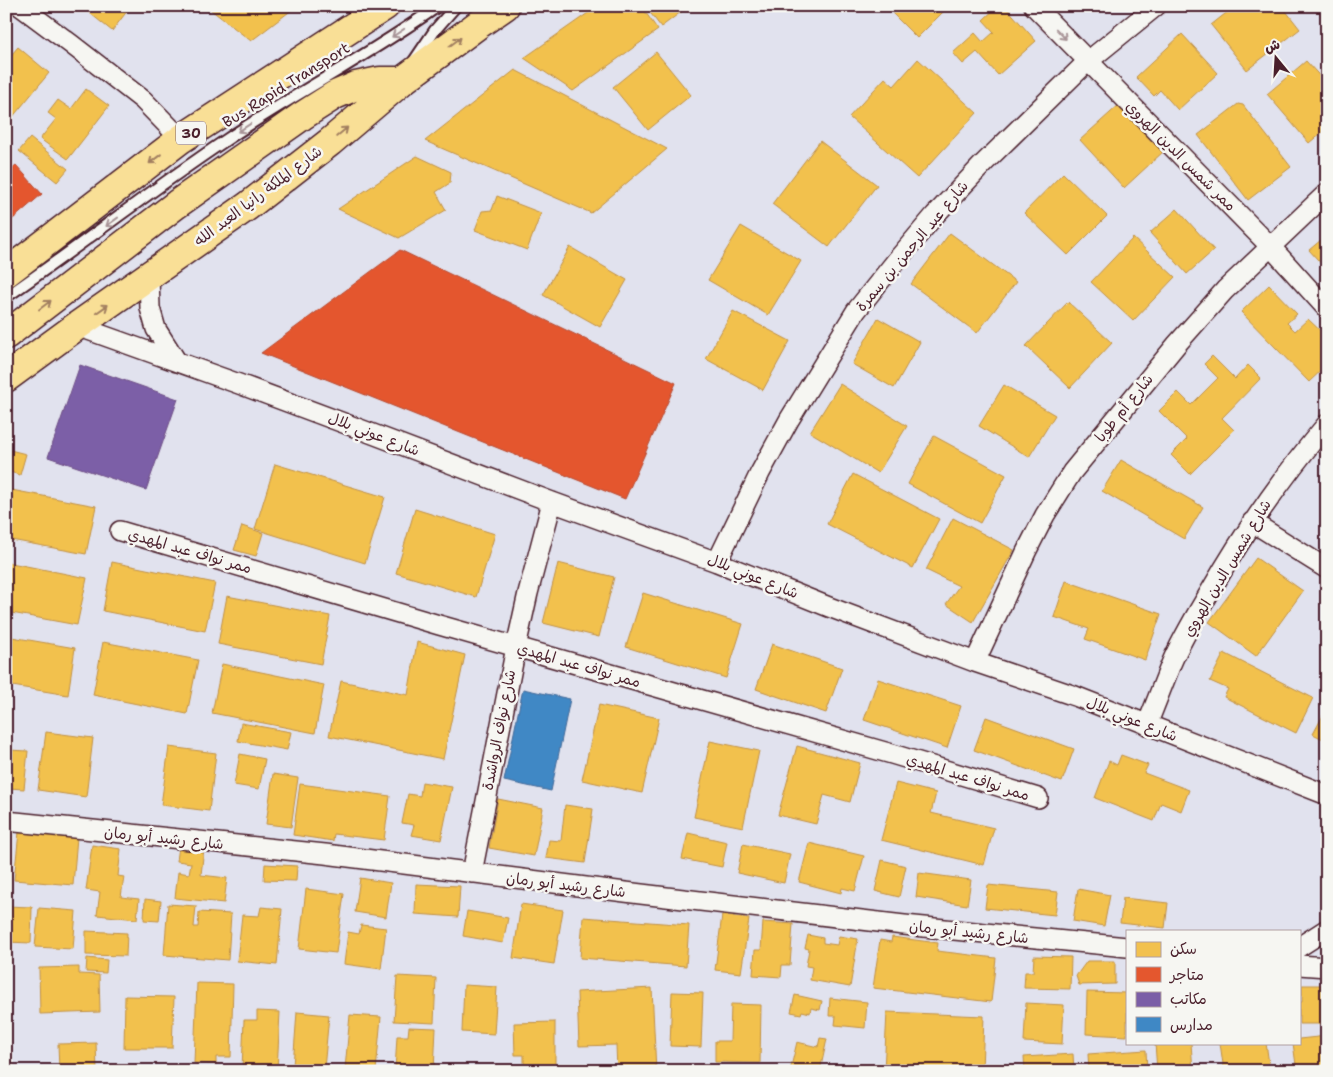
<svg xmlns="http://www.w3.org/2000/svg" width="1333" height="1077" font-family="'Shantell Sans','Playpen Sans Arabic',sans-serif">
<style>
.homes{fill:#f2c14e;stroke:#c09044}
.shops{fill:#e4572e;stroke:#b6462d}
.offices{fill:#7b5ea7;stroke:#6c4b82}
.schools{fill:#3f88c5;stroke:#426897}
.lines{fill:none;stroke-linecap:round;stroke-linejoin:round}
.lane-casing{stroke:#4a1f2b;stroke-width:14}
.street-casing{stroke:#4a1f2b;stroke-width:22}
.primary-casing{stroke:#4a1f2b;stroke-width:31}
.lane{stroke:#f6f6f2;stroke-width:10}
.street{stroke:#f6f6f2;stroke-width:19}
.primary{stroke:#f9df96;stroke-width:28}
.oneway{stroke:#a99598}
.oneway2{stroke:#a27f60}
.labels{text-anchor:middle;stroke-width:5;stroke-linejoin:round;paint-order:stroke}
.shield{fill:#f6f6f2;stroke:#7e6067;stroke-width:1}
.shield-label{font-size:14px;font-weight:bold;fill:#4a1f2b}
.street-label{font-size:15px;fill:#4a1f2b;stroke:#f6f6f2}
</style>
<rect width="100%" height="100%" fill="#e1e2ee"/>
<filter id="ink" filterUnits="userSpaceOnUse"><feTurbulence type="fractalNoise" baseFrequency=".02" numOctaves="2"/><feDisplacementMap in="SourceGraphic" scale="10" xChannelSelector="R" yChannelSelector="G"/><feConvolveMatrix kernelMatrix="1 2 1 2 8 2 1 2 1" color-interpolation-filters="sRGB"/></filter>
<g filter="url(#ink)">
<path class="homes" d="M81,6H131L112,31Z
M206,6H297L251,41Z
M598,6H641L658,30L573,91L524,58Z
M645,6H689L661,27Z
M901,6H949L917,38L893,14Z
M998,6H1005L1036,41L998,75L977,52L963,64L953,53L975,33L983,42L994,32L983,20Z
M1235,6H1282L1300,29L1247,70L1211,25Z
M1182,34L1218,73L1178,110L1160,90L1154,96L1136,77Z
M18,47L49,73L11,119L6,115V61Z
M656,52L691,95L648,130L613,87Z
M918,59L977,113L917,178L849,117L885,78L894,86Z
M1306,61L1327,84V128L1309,143L1267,94Z
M515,70L667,149L591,213L425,141Z
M86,89L109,106L68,159L40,139L56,119L48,113L58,100L71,109Z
M1120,104L1164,151L1124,188L1080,140Z
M1238,104L1243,105L1291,167L1248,200L1198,135Z
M30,138L68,169L57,182L19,151Z
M820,141L877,185L829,247L772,204Z
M417,156L451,172L450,183L436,192L446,210L399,238L338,209Z
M1063,173L1107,216L1068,255L1024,213Z
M497,196L541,213L527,250L475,230L482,211L492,210Z
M1177,209L1214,250L1187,274L1150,233Z
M741,226L801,261L768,315L708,280Z
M950,233L1016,282L977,333L911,284Z
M1327,235V270L1309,250Z
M1133,238L1175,277L1133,321L1091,282Z
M570,247L627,280L600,327L543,295Z
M1269,285L1297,314L1287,323L1295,331L1308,319L1327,337V365L1309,382L1241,312Z
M1068,302L1112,343L1070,388L1026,346Z
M733,311L790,341L763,390L706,359Z
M878,318L920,342L894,388L852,364Z
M1212,356L1235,379L1248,365L1261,378L1222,418L1234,430L1190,474L1171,455L1187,439L1159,411L1178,392L1191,405L1218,378L1204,364Z
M840,384L907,426L878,473L810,432Z
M1004,385L1055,415L1029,457L979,426Z
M934,436L1006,475L980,523L908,484Z
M6,449L26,454L20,475L6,471Z
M1121,460L1203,507L1184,539L1102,491Z
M275,464L385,497L365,563L255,529Z
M853,474L939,519L913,568L827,524Z
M6,489L96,506L86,554L6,539Z
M415,509L495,534L476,597L396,573Z
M953,518L1014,550L973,622L946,604L959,586L926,570Z
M242,526L263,533L256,556L234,550Z
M1256,558L1303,591L1256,656L1209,622Z
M6,562L87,578L77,625L6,612Z
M112,562L215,583L205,631L103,611Z
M558,563L614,577L599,637L543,623Z
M1066,581L1161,614L1145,660L1085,639L1089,629L1054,617Z
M643,593L743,624L726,678L626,647Z
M227,596L330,616L321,664L218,644Z
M6,636L75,648L68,695L6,685Z
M103,642L198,660L187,714L93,695Z
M417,642L465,655L443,759L329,736L341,681L408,695Z
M772,644L842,668L826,713L756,689Z
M1224,653L1313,698L1296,733L1224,697L1228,689L1210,681Z
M222,664L324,685L315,733L212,713Z
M878,679L961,706L947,748L864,720Z
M599,705L659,718L642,793L582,780Z
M1326,710H1327V741L1313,734Z
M986,717L1074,749L1062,782L974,750Z
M241,723L291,732L287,750L238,741Z
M46,732L93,738L86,797L38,790Z
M710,741L759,751L743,827L694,817Z
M797,746L860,763L850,802L824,795L816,824L778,815Z
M169,747L216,753L209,811L161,805Z
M8,750L28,751L24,789L8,788L7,797L6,757H7Z
M240,754L265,759L259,789L234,785Z
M1121,755L1148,765L1144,773L1189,790L1181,811L1161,803L1154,821L1095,798L1109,761L1117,765Z
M273,774L298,778L291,827L266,824Z
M422,782L452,787L441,840L411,835L414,825L402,823L408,794L420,796Z
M896,783L936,793L931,813L994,828L984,865L881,840Z
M300,784L390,796L384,840L334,834L333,841L293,835Z
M498,799L543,808L534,856L489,848Z
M565,805L593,809L585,863L546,858L549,840L561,841Z
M19,832L77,837L73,885L14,880Z
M688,833L727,842L722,867L682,859Z
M809,843L864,856L855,891L842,888L841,893L799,882Z
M743,844L790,854L784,883L737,873Z
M92,845L121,849L118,876L124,877L121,897L139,899L137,919L97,915L100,892L86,890Z
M179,846L204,848L201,875L227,878L224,903L175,898L178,872L189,874L191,863L177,861Z
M882,860L906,866L899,897L875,891Z
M265,864L297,866L296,881L264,880Z
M919,873L971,880L967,905L916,897Z
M360,878L391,883L386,917L355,912Z
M416,884L460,886L458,917L415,914Z
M988,885L1058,892L1055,915L985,908Z
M306,889L344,894L336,953L299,949Z
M1078,889L1110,895L1104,926L1073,921Z
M1123,898L1168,903L1165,928L1120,923Z
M145,899L161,901L159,921L144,920Z
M168,904L196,906L194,927H198L199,912L231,914L228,960L164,955Z
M521,904L563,910L554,964L513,958Z
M6,906L32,907L31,943L6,942Z
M261,907L282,909L277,965L237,961L242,915L259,916Z
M39,908L76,911L73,949L35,947Z
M467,911L508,918L503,943L463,936Z
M722,915L749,919L741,973L715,970Z
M583,917L689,925L686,966L580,958Z
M763,922L793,924L790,965H782L781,977L753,975L755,950H761Z
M361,925L386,928L381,969L344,964L348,932L359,934Z
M86,931L127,933L126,956L86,955Z
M808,935L823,938V943L837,945L839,936L858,939L850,987L810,980L812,967L806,966L809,949L805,948Z
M892,937L938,943L937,951L996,958L991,1002L873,988L880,940L891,942Z
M1034,956L1071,957L1070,989L1024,988L1025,972H1033Z
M87,958L107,960L106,973L86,972Z
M1087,961H1115V984L1079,985L1076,976Z
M79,967V974L99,975L100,1012L40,1014L39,968Z
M397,976L436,978L434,1023L394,1021Z
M6,978H7L9,1029H6Z
M197,983L233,984L231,1057H216V1064L194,1063Z
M464,985L497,987L494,1034L462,1032Z
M1302,985H1327V1024H1299V1002H1302Z
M652,988L656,1071H617L616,1045L579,1046L577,992Z
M672,992L703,993L701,1047L670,1046Z
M1087,992L1127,993V1036L1086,1034Z
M795,995L822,1001L820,1010L811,1008L810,1013L802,1011L801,1014L791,1012Z
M125,996L174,997L172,1048H124Z
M830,998L867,1002L865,1028L835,1025L836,1016H829Z
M1026,1003L1064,1005L1062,1044L1024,1042Z
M731,1004L761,1005L760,1063L715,1062V1041H730Z
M257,1011L280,1012L277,1071L242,1069L244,1020H257Z
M297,1012L329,1015L324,1069L293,1066Z
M887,1012L984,1016L982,1071H884Z
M350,1015L381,1017L376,1071L345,1069Z
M555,1022V1066H524V1055H515L514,1023Z
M409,1027L436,1028L434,1071H395L397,1036H408Z
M6,1034L10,1062L6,1063Z
M1327,1036V1068H1322V1071H1284V1066L1296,1065L1293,1043H1299V1039Z
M820,1038L827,1039L820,1071H790L797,1042L818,1047Z
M96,1043L97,1071H59L58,1044Z
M1155,1043H1191L1193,1071H1157Z
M1220,1043H1266L1270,1071H1224Z
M1146,1050L1147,1071H1089L1088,1054Z
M1073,1054L1074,1071H1025L1024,1057Z"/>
<path class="shops" d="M16,165L42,194L6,225V173Z
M400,250L676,383L625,499L261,353Z"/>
<path class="offices" d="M80,365L178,399L146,490L48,457Z"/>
<path class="schools" d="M523,689L570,699L551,791L504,781Z"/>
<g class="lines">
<defs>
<path id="lane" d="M414,61L435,30L456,6
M6,297C80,246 151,190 226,140C295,93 370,55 438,6"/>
<path id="street" d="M20,6L71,44L143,100L181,139
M1034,6L1271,247L1327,309
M149,276L150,308L156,329L177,362
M77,326L239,384L365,431L552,502L717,562L829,607L975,662L1075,696L1327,795
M1252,522L1327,569
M120,531L439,625L892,754L1038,798
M717,562L760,473L789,420L856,311L896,261L935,215L985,162L1087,62L1156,6
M975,662L1026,552L1045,515L1072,472L1177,344L1225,290L1327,193
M1147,725C1155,705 1163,684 1171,664C1182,638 1197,614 1211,590C1245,531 1283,476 1327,424
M6,821L325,854L641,894L904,925L1127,947
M472,873L516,647L528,593L552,502
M1299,947L1327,929
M1299,965L1327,967"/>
<path id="primary" d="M6,273L181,139L385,6
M6,335L177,204L302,116L335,95L356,86L380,81H402
M6,378L77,326L248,206L330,142L402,81L479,24L505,6"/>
</defs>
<use href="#lane" class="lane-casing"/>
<use href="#street" class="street-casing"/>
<use href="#primary" class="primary-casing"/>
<use href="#lane" class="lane"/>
<use href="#street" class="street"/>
<use href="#primary" class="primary"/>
</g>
<defs><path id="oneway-shaft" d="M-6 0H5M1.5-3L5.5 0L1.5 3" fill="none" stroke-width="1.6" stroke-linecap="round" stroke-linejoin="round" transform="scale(1.25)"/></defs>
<g class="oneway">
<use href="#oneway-shaft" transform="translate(398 33) rotate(146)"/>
<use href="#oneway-shaft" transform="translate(1061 34) rotate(46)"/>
<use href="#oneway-shaft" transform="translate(244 128) rotate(147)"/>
<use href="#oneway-shaft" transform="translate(112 222) rotate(144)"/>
</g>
<g class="oneway2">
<use href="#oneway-shaft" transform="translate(455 42) rotate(-37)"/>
<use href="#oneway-shaft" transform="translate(342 132) rotate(-40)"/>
<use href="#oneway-shaft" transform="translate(155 159) rotate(142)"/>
<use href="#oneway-shaft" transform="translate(45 305) rotate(-37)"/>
<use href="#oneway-shaft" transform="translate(102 309) rotate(-35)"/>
</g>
</g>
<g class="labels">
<rect class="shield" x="176" y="121.5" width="30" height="23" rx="4"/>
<g class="shield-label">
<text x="191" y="138">30</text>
</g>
<g class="street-label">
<text transform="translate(286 85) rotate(-32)" y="5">Bus Rapid Transport</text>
<text transform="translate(1181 156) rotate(45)" y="5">ممر شمس الدين الهروي</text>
<text transform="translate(258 196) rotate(-37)" y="5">شارع الملكة رانيا العبد الله</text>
<text transform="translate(912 246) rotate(-50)" y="5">شارع عبد الرحمن بن سمرة</text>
<text transform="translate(1124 408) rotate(-51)" y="5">شارع أم طوبا</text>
<text transform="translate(374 434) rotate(21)" y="5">شارع عوني بلال</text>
<text transform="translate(190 551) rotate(16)" y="5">ممر نواف عبد المهدي</text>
<text transform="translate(1227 568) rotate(-59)" y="5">شارع شمس الدين الهروي</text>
<text transform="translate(753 576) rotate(22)" y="5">شارع عوني بلال</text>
<text transform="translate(579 665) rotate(16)" y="5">ممر نواف عبد المهدي</text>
<text transform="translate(1132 719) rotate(22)" y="5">شارع عوني بلال</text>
<text transform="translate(499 730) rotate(-79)" y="5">شارع نواف الرواشدة</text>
<text transform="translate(968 777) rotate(17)" y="5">ممر نواف عبد المهدي</text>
<text transform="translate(164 838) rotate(6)" y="5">شارع رشيد أبو رمان</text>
<text transform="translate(566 885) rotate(7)" y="5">شارع رشيد أبو رمان</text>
<text transform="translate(969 932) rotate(6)" y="5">شارع رشيد أبو رمان</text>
</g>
</g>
<rect width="1333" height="1077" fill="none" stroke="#f6f6f2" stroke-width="25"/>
<rect x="12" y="12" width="1308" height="1052" fill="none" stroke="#4a1f2b" stroke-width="2" filter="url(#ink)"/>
<rect x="1126" y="930" width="175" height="115" fill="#f6f6f2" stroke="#b1a0a2"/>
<rect x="1136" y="942" width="25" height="15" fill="#f2c14e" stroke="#b1a0a2"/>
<text x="1170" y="954" font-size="15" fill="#4a1f2b">سكن</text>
<rect x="1136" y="967" width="25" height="15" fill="#e4572e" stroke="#b1a0a2"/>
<text x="1170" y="980" font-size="15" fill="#4a1f2b">متاجر</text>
<rect x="1136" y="992" width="25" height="15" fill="#7b5ea7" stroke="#b1a0a2"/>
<text x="1170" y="1004" font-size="15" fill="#4a1f2b">مكاتب</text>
<rect x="1136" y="1017" width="25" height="15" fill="#3f88c5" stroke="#b1a0a2"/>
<text x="1170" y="1030" font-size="15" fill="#4a1f2b">مدارس</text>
<g transform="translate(1276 58) rotate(342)" stroke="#f6f6f2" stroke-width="4" paint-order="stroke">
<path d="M0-4L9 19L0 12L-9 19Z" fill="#4a1f2b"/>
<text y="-8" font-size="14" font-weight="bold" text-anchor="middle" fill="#4a1f2b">ش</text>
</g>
</svg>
